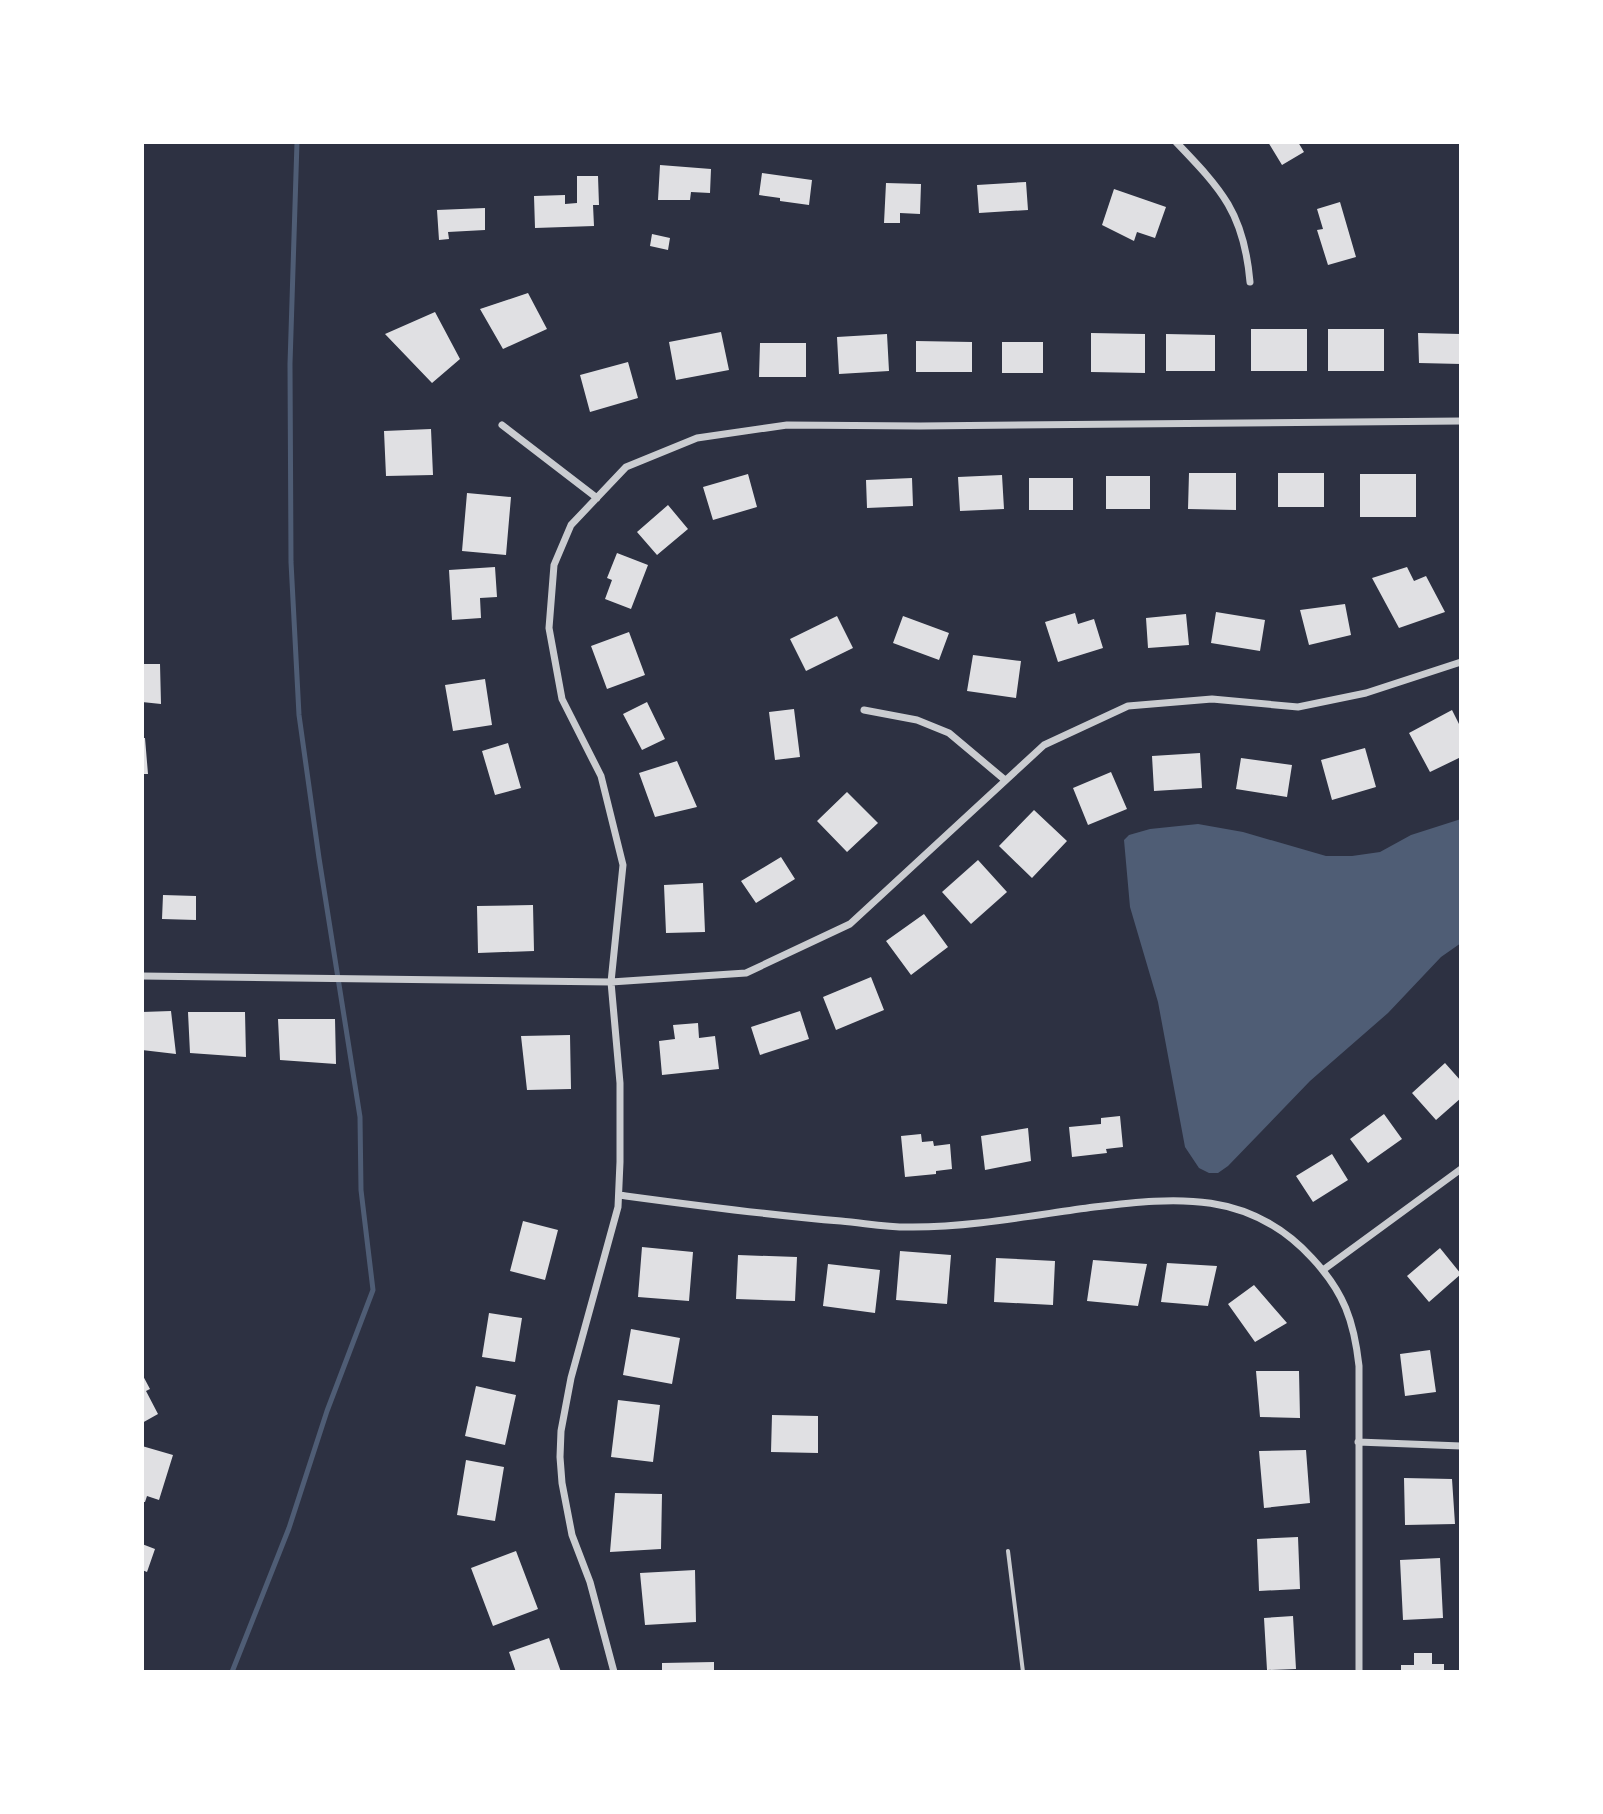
<svg xmlns="http://www.w3.org/2000/svg" width="1603" height="1814" font-family="'Playfair Display',serif">
<style>
.water{fill:#4f5d75}
.lines{fill:none;stroke-linecap:round;stroke-linejoin:round}
.stream{stroke:#4f5d75;stroke-width:5}
.building{fill:#e0e0e3}
.service{stroke:#caccd0;stroke-width:4}
.minor{stroke:#caccd0;stroke-width:7}
</style>
<rect width="100%" height="100%" fill="#2d3142"/>
<path class="water" d="M1461,819V943L1441,957L1388,1013L1310,1081L1228,1166L1218,1173H1209L1199,1168L1185,1147L1158,1002L1130,907L1124,840L1129,835L1150,829L1198,824L1243,832L1326,856H1352L1380,852L1411,835Z"/>
<g class="lines">
<path class="stream" d="M232,1672L289,1528L327,1411L373,1290L361,1190L360,1117L319,858L299,715L291,562L290,364L297,142"/>
</g>
<path class="building" d="M1268,142H1298L1304,152L1282,165Z
M660,165L711,169L710,193L691,192L690,200H658Z
M762,173L812,180L809,205L780,201V198L759,195Z
M577,176H598L599,205H593L594,226L535,228L534,196L565,195V204L577,203Z
M1026,182L1028,210L979,213L977,185Z
M886,183L921,184L920,214L900,213V223H884Z
M1114,189L1166,207L1155,238L1137,232L1134,241L1102,225Z
M1340,202L1356,257L1328,265L1317,230L1323,229L1317,209Z
M485,208V230L448,232L449,239L439,240L437,210Z
M652,234L670,238L668,250L650,246Z
M528,293L547,329L503,349L480,309Z
M435,312L460,359L432,383L385,334Z
M1251,329H1307V371H1251Z
M1328,329H1384V371H1328Z
M721,332L729,370L676,380L669,342Z
M1091,333L1145,334V373L1091,372Z
M1418,333L1461,334V364L1419,363Z
M887,334L889,371L839,374L837,337Z
M1166,334L1215,335V371H1166Z
M916,341L972,342V372H916Z
M1002,342H1043V373H1002Z
M760,343H806V377H759Z
M628,362L638,398L590,412L580,375Z
M431,429L433,475L386,476L384,431Z
M1189,473H1236V510L1188,509Z
M1278,473H1324V507H1278Z
M748,474L757,507L713,520L703,487Z
M1360,474H1416V517H1360Z
M1002,475L1004,509L960,511L958,477Z
M1106,476H1150V509H1106Z
M912,478L913,506L867,508L866,480Z
M1029,478H1073V510H1029Z
M467,493L511,497L506,555L462,551Z
M668,505L688,529L657,555L637,532Z
M617,553L648,565L631,609L605,599L612,580L607,578Z
M495,567L497,597L480,598L481,618L452,620L449,570Z
M1407,567L1414,581L1426,576L1445,612L1399,628L1372,578Z
M1345,604L1351,635L1309,645L1300,610Z
M1216,612L1265,620L1260,651L1211,643Z
M1075,613L1078,624L1094,619L1103,648L1058,662L1045,622Z
M1186,614L1189,645L1148,648L1146,618Z
M837,616L853,648L806,671L790,639Z
M903,616L949,633L939,660L893,643Z
M629,632L645,675L607,689L591,646Z
M973,655L1021,661L1016,698L967,691Z
M142,664H160L161,704L142,702Z
M485,679L492,725L453,731L445,685Z
M647,702L665,739L642,750L623,714Z
M794,709L800,757L775,760L769,712Z
M1452,710L1461,728V757L1430,772L1409,733Z
M142,738H145L148,774H142Z
M508,743L521,788L495,795L482,751Z
M1365,748L1376,787L1332,800L1321,760Z
M1200,753L1202,788L1154,791L1152,756Z
M1241,758L1292,765L1287,797L1236,789Z
M677,761L697,807L655,817L639,773Z
M1111,772L1127,809L1088,825L1073,788Z
M847,792L878,823L847,852L817,821Z
M1034,810L1067,841L1032,878L999,846Z
M781,857L795,879L756,903L741,881Z
M978,860L1007,892L971,924L942,892Z
M703,883L705,932L666,933L664,885Z
M163,895L196,896V920L162,919Z
M533,905L534,951L478,953L477,906Z
M924,914L948,947L911,975L886,941Z
M871,977L884,1010L836,1030L823,997Z
M171,1011L176,1054L142,1050V1012Z
M800,1011L809,1039L760,1055L751,1027Z
M188,1012H245L246,1057L190,1053Z
M278,1019H335L336,1064L280,1060Z
M698,1023L699,1038L715,1036L719,1069L662,1075L659,1041L675,1039L673,1025Z
M570,1035L571,1089L527,1090L521,1036Z
M1445,1063L1461,1081V1098L1436,1120L1412,1093Z
M1384,1114L1402,1139L1368,1163L1350,1139Z
M1120,1116L1123,1147L1106,1149L1107,1153L1072,1157L1069,1127L1101,1124V1118Z
M1028,1128L1031,1161L985,1170L981,1136Z
M921,1134L922,1142L933,1141L934,1146L950,1144L952,1169L936,1171V1174L905,1177L901,1136Z
M1332,1154L1348,1180L1313,1202L1296,1176Z
M523,1221L558,1230L545,1280L510,1271Z
M642,1247L693,1252L689,1301L638,1297Z
M1440,1248L1461,1274L1429,1302L1407,1276Z
M900,1251L951,1255L947,1304L896,1300Z
M738,1255L797,1257L795,1301L736,1299Z
M996,1258L1055,1261L1053,1305L994,1302Z
M1093,1260L1147,1264L1138,1306L1087,1301Z
M1167,1263L1217,1266L1208,1306L1161,1302Z
M828,1264L880,1270L875,1313L823,1306Z
M1254,1285L1287,1323L1255,1342L1228,1304Z
M489,1313L522,1318L515,1362L482,1357Z
M631,1329L680,1338L672,1384L623,1375Z
M1430,1350L1436,1392L1405,1396L1400,1354Z
M1256,1371H1299L1300,1418L1260,1417Z
M142,1374L150,1389L146,1391L158,1414L142,1423Z
M476,1386L516,1395L505,1445L465,1436Z
M618,1400L660,1405L653,1462L611,1457Z
M772,1415L818,1416V1453L771,1452Z
M142,1446L173,1455L159,1500L147,1496L145,1502H142Z
M1306,1450L1310,1503L1264,1508L1259,1451Z
M466,1460L504,1467L495,1521L457,1515Z
M1404,1478L1452,1479L1455,1524L1405,1525Z
M615,1493L662,1494L661,1549L610,1552Z
M1298,1537L1300,1589L1259,1591L1257,1539Z
M142,1544L155,1549L147,1572L142,1570Z
M516,1551L538,1609L493,1626L471,1568Z
M1440,1558L1443,1618L1403,1620L1400,1560Z
M695,1570L696,1622L645,1625L640,1573Z
M1293,1616L1296,1669L1267,1670L1264,1618Z
M549,1638L561,1672H516L509,1652Z
M1414,1653H1432V1664H1444V1672H1401V1665H1414Z
M714,1662V1672H662V1663Z"/>
<g class="lines">
<path class="service" d="M1008,1551L1023,1672"/>
<path class="minor" d="M1176,142C1222,190 1244,213 1250,282
M502,425L597,498
M864,710L917,720L949,733L1005,780
M142,976L611,982L746,973L850,924L1044,745L1128,706L1212,699L1298,707L1366,693L1461,662
M619,1195C693,1205 766,1215 841,1221C865,1223 889,1228 913,1227C973,1227 1034,1215 1094,1207C1177,1197 1250,1190 1312,1258C1344,1292 1354,1321 1359,1366V1672
M1323,1270L1461,1169
M1358,1442L1461,1446
M614,1672L590,1582L572,1535L562,1483L560,1457L561,1431L571,1378L618,1207L620,1162V1083L611,982L623,865L601,776L562,699L549,628L554,565L571,525L626,467L697,438L787,425L920,426L1461,421"/>
</g>
<rect width="1603" height="1814" fill="none" stroke="#ffffff" stroke-width="288"/>
</svg>
